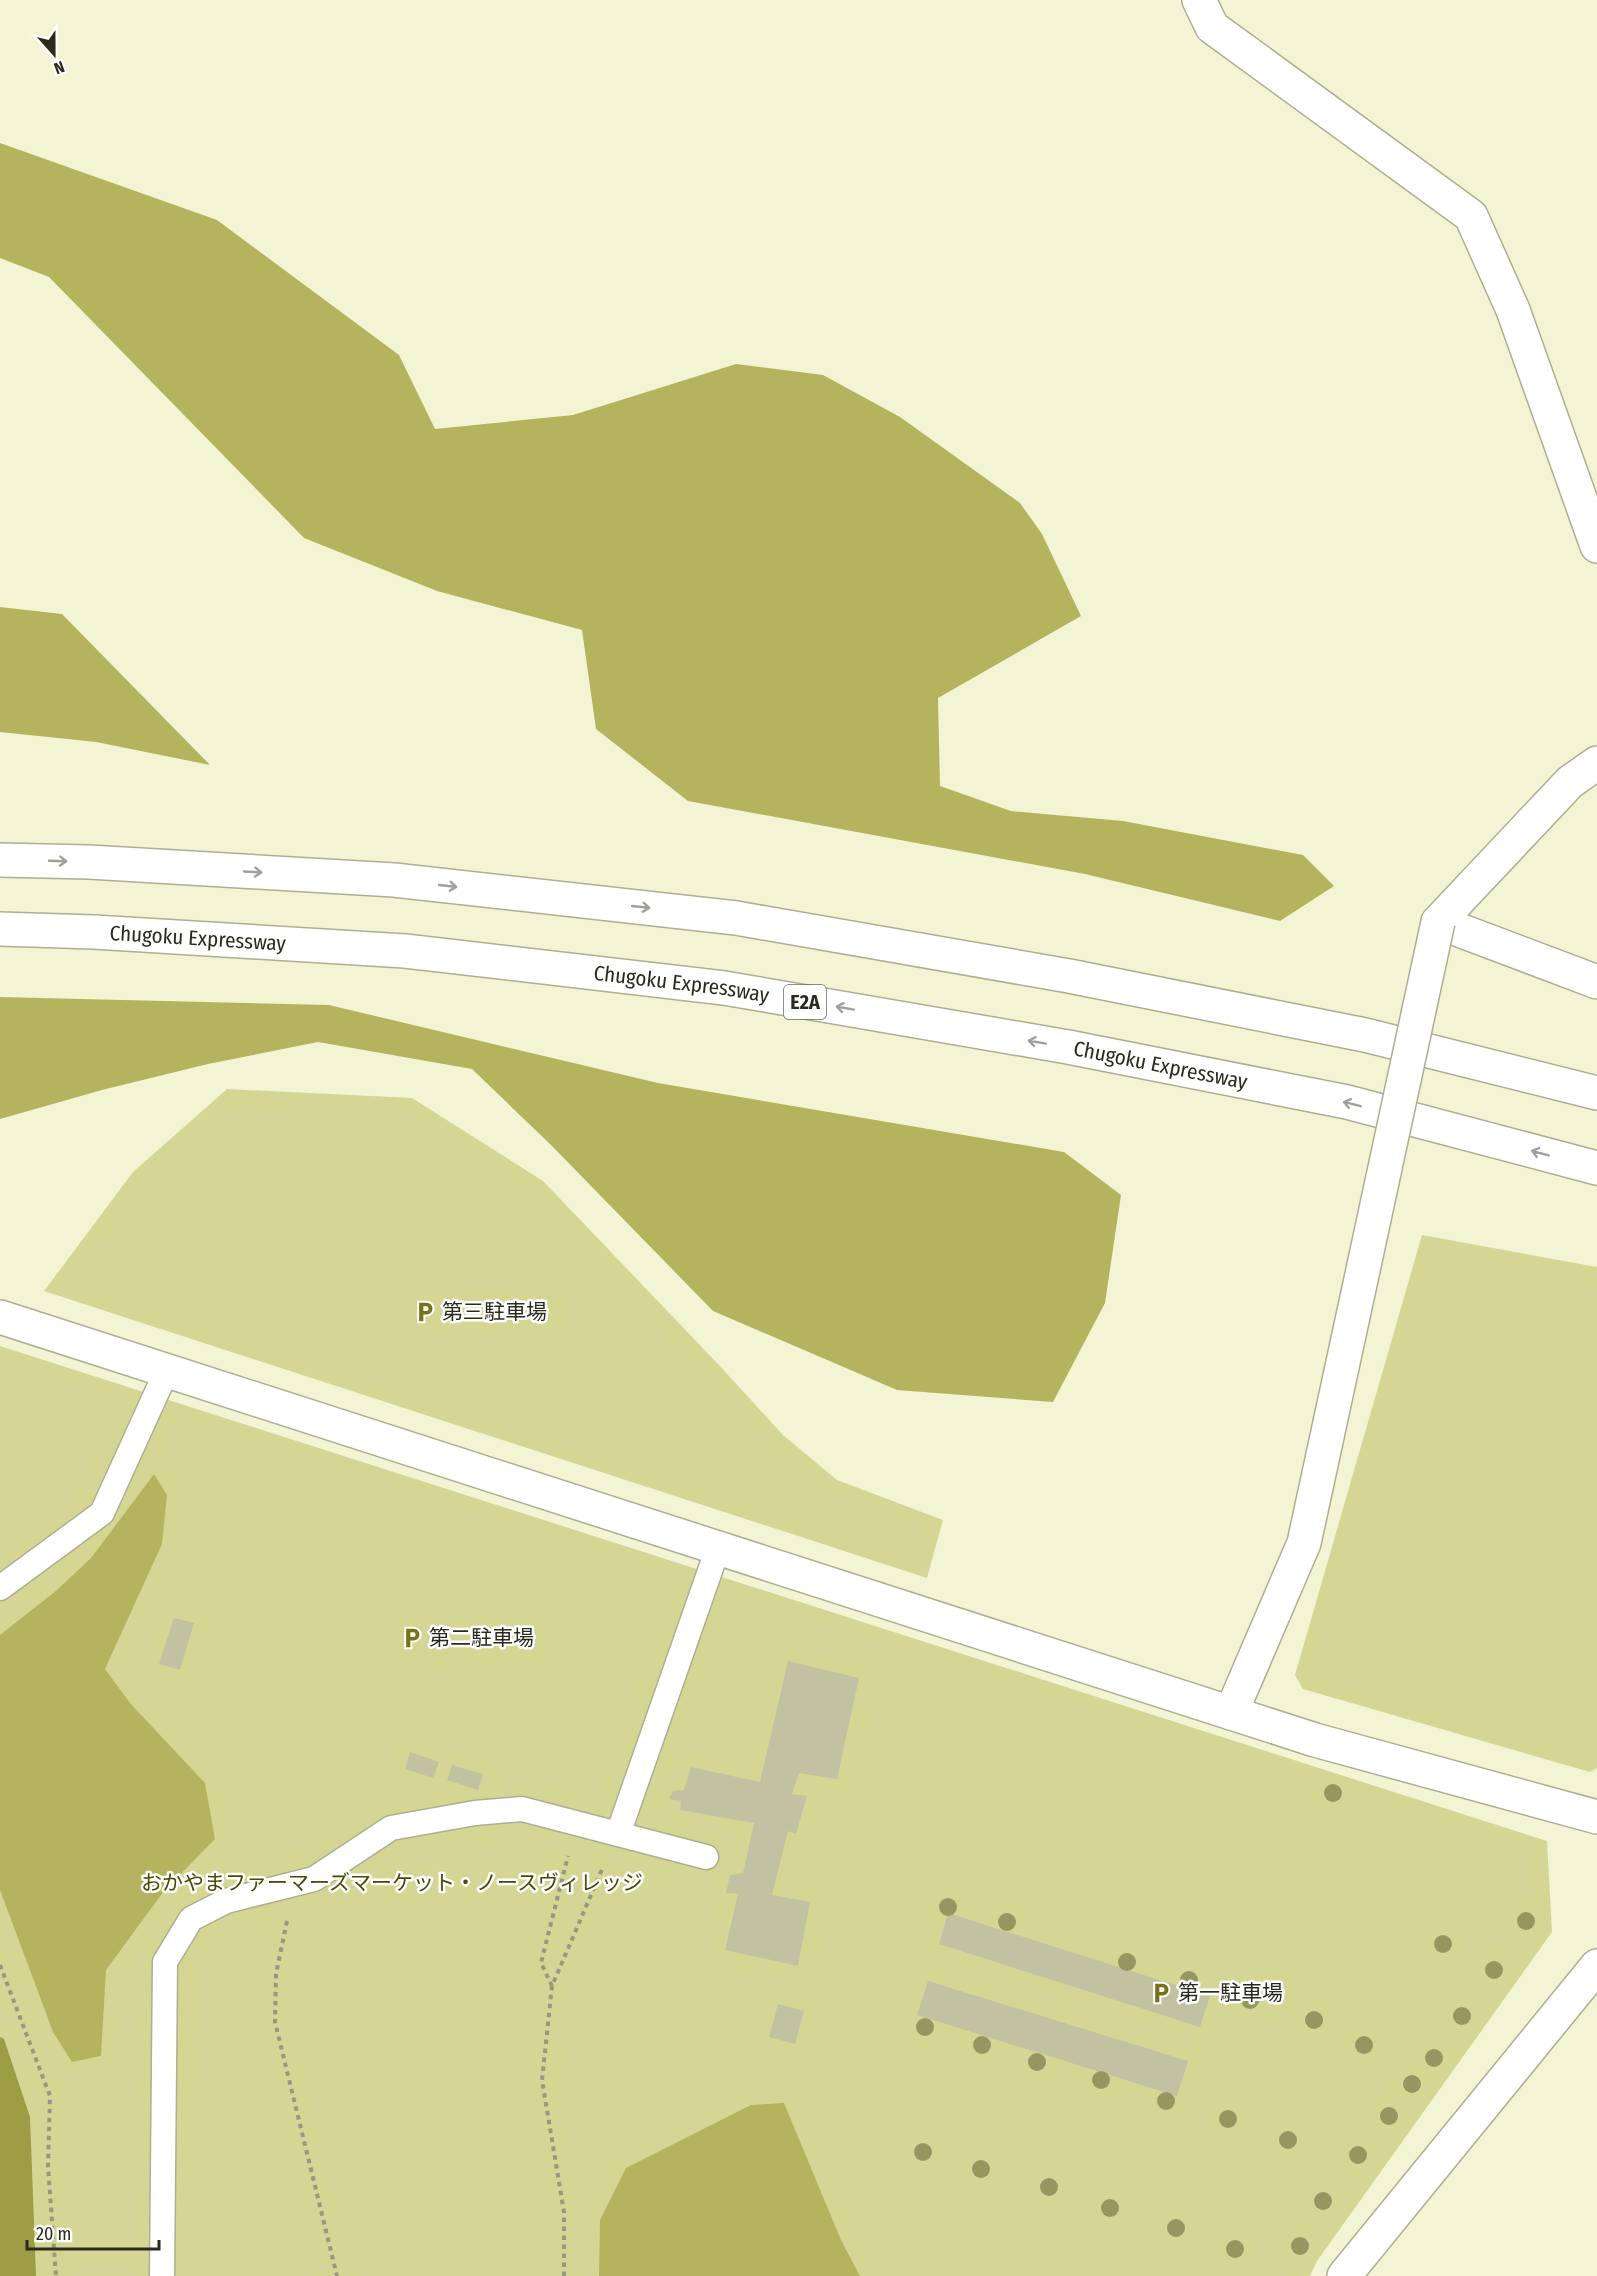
<svg xmlns="http://www.w3.org/2000/svg" width="1597" height="2276" font-family="'Fira Sans Condensed','Noto Sans JP',sans-serif">
<style>
.green{fill:#d6d694}
.forest{fill:#b5b45e}
.water{fill:#9d9d46}
.building{fill:#c2c2a3}
.lines{fill:none;stroke-linecap:round;stroke-linejoin:round}
.lane-casing{stroke:#aeae90;stroke-width:27}
.street-casing{stroke:#aeae90;stroke-width:36}
.secondary-casing{stroke:#aeae90;stroke-width:36}
.highway-casing{stroke:#aeae90;stroke-width:36}
.path{stroke:#979881;stroke-width:4;stroke-dasharray:4.5 4.5;stroke-linecap:butt}
.lane{stroke:#fff;stroke-width:24}
.street{stroke:#fff;stroke-width:33}
.secondary{stroke:#fff;stroke-width:33}
.highway{stroke:#fff;stroke-width:33}
.street-bridge-casing{stroke:#aeae90;stroke-width:36;stroke-linecap:butt}
.street-bridge{stroke:#fff;stroke-width:33}
.tree{fill:#969661}
.oneway{stroke:#9fa09a}
.labels{text-anchor:middle;stroke-width:5;stroke-linejoin:round;paint-order:stroke}
.shield{fill:#fff;stroke:#6a6b62;stroke-width:1.5}
.shield-label{font-size:20px;font-weight:bold;fill:#2a2b1e}
.street-label{font-size:21px;fill:#2a2b1e;stroke:#fff}
.poi-label{font-size:21px;fill:#2a2b1e;stroke:#fff;text-anchor:start}
.park-label{font-size:21px;fill:#4a4903;stroke:#fff}
</style>
<rect width="100%" height="100%" fill="#f3f4d4"/>
<path class="green" d="M227,1089L412,1098L543,1181L718,1364L783,1435L837,1480L943,1520L927,1578L44,1291L133,1172Z
M1422,1235L1597,1267V1768L1590,1772L1303,1689L1295,1675Z
M0,1346L1547,1841L1552,1932L1317,2261L1310,2276H0Z"/>
<path class="forest" d="M0,143L217,220L399,355L435,429L573,415L736,364L823,375L900,417L1020,503L1042,534L1081,616L938,698L940,786L1011,811L1123,821L1303,855L1334,886L1280,921L1085,874L688,801L596,729L582,630L437,591L304,538L49,277L0,258Z
M0,607L62,614L210,765L96,742L0,732Z
M0,997L329,1005L658,1083L1064,1152L1121,1195L1105,1303L1053,1402L897,1390L713,1311L551,1145L472,1069L318,1042L208,1064L102,1090L0,1119Z
M154,1474L167,1495L162,1544L105,1669L130,1703L205,1783L215,1839L164,1891L106,1970L101,2056L72,2062L53,2032L0,1890V1635L57,1590L91,1558Z
M784,2103L841,2240L860,2276H599L600,2220L626,2168L751,2105Z"/>
<path class="water" d="M0,2037L4,2039L30,2117L36,2276H0Z"/>
<path class="building" d="M174,1618L194,1623L180,1670L159,1664Z
M788,1661L859,1678L837,1779L799,1773L792,1794L807,1796L796,1834L788,1831L772,1895L810,1902L798,1966L725,1950L738,1894L726,1893L730,1875L743,1873L754,1823L680,1810L681,1801L669,1799L673,1791L684,1790L691,1767L760,1782Z
M410,1752L439,1762L433,1778L405,1769Z
M452,1765L483,1774L478,1790L447,1780Z
M948,1913L1210,1996L1200,2027L939,1944Z
M928,1981L1188,2061L1177,2096L917,2015Z
M778,2004L804,2011L795,2044L769,2037Z"/>
<g class="lines">
<defs>
<path id="lane" d="M0,1588L102,1513L167,1370
M618,1834L718,1548
M162,2276L165,1962L191,1919L226,1901L314,1879L391,1828L475,1813L522,1809L706,1857"/>
<path id="street" d="M1199,0L1212,27L1471,216L1513,310L1597,546
M1597,763L1570,782L1438,922L1597,982
M1231,1713L1304,1543L1363,1270"/>
<path id="secondary" d="M0,1317L1315,1740L1597,1817
M1344,2276L1597,1966"/>
<g id="highway">
<path d="M0,860L89,862L394,880L736,918L1069,976L1365,1035L1597,1093"/>
<path id="s1" d="M0,929L94,932L405,951L724,988L1068,1047L1347,1102L1597,1168"/>
</g>
</defs>
<use href="#lane" class="lane-casing"/>
<use href="#street" class="street-casing"/>
<use href="#secondary" class="secondary-casing"/>
<use href="#highway" class="highway-casing"/>
<path class="path" d="M287,1921L276,1974L275,2022L337,2276
M0,1965L50,2096L48,2166L56,2276
M552,1986L541,1963L568,1856
M564,2276V2212L542,2080L552,1986L603,1867"/>
<use href="#lane" class="lane"/>
<use href="#street" class="street"/>
<use href="#secondary" class="secondary"/>
<use href="#highway" class="highway"/>
<defs>
<path id="street-bridge" d="M1363,1270L1438,922"/>
</defs>
<use href="#street-bridge" class="street-bridge-casing"/>
<use href="#street-bridge" class="street-bridge"/>
</g>
<g class="tree">
<circle cx="1333" cy="1793" r="9"/>
<circle cx="948" cy="1907" r="9"/>
<circle cx="1526" cy="1921" r="9"/>
<circle cx="1007" cy="1922" r="9"/>
<circle cx="1443" cy="1944" r="9"/>
<circle cx="1127" cy="1962" r="9"/>
<circle cx="1494" cy="1970" r="9"/>
<circle cx="1189" cy="1980" r="9"/>
<circle cx="1250" cy="2000" r="9"/>
<circle cx="1462" cy="2016" r="9"/>
<circle cx="1314" cy="2020" r="9"/>
<circle cx="925" cy="2027" r="9"/>
<circle cx="982" cy="2045" r="9"/>
<circle cx="1364" cy="2045" r="9"/>
<circle cx="1434" cy="2058" r="9"/>
<circle cx="1037" cy="2062" r="9"/>
<circle cx="1101" cy="2080" r="9"/>
<circle cx="1412" cy="2084" r="9"/>
<circle cx="1166" cy="2101" r="9"/>
<circle cx="1389" cy="2116" r="9"/>
<circle cx="1228" cy="2119" r="9"/>
<circle cx="1288" cy="2140" r="9"/>
<circle cx="923" cy="2152" r="9"/>
<circle cx="1358" cy="2155" r="9"/>
<circle cx="981" cy="2169" r="9"/>
<circle cx="1049" cy="2187" r="9"/>
<circle cx="1323" cy="2201" r="9"/>
<circle cx="1110" cy="2208" r="9"/>
<circle cx="1176" cy="2228" r="9"/>
<circle cx="1300" cy="2246" r="9"/>
<circle cx="1235" cy="2249" r="9"/>
</g>
<defs><path id="oneway-shaft" d="M-6 0H5M1.5-3L5.5 0L1.5 3" fill="none" stroke-width="1.6" stroke-linecap="round" stroke-linejoin="round" transform="scale(1.5)"/></defs>
<g class="oneway">
<use href="#oneway-shaft" transform="translate(58 861) rotate(2)"/>
<use href="#oneway-shaft" transform="translate(253 872) rotate(3)"/>
<use href="#oneway-shaft" transform="translate(448 886) rotate(6)"/>
<use href="#oneway-shaft" transform="translate(641 907) rotate(6)"/>
<use href="#oneway-shaft" transform="translate(845 1008) rotate(-170)"/>
<use href="#oneway-shaft" transform="translate(1037 1042) rotate(-170)"/>
<use href="#oneway-shaft" transform="translate(1352 1104) rotate(-166)"/>
<use href="#oneway-shaft" transform="translate(1540 1153) rotate(-165)"/>
</g>
<defs>
<symbol id="parking-bare" viewBox="-9 -9 18 18"><path d="M-3.5-5.5H1a3.5 3.5 0 0 1 0 7H-1V5.5H-3.5ZM-1-3.4V-.6H.8a1.4 1.4 0 0 0 0-2.8Z" fill="#757317" stroke="#fff" stroke-width="2.5" paint-order="stroke"/></symbol>
</defs>
<g fill-rule="evenodd">
<use href="#parking-bare" x="410" y="1297" width="30" height="30"/>
<use href="#parking-bare" x="397" y="1623" width="30" height="30"/>
<use href="#parking-bare" x="1146" y="1978" width="30" height="30"/>
</g>
<g class="labels">
<rect class="shield" x="784" y="985" width="42" height="34" rx="4.5"/>
<g class="shield-label">
<text x="805" y="1009">E2A</text>
</g>
<g class="street-label">
<text dy="7" stroke="none"><textPath href="#s1" startOffset="198">Chugoku Expressway</textPath></text>
<text dy="7" stroke="none"><textPath href="#s1" startOffset="684">Chugoku Expressway</textPath></text>
<text dy="7" stroke="none"><textPath href="#s1" startOffset="1170">Chugoku Expressway</textPath></text>
</g>
<g class="poi-label">
<text x="442" y="1319">第三駐車場</text>
<text x="429" y="1645">第二駐車場</text>
<text x="1178" y="2000">第一駐車場</text>
</g>
<g class="park-label">
<text x="392" y="1890">おかやまファーマーズマーケット・ノースヴィレッジ</text>
</g>
</g>
<g transform="translate(54 54) rotate(159)" stroke="#ffffff" stroke-width="4.5" paint-order="stroke">
<path d="M0-4.5L10 22L0 15L-10 22Z" fill="#2a2b1e"/>
<text y="-9" font-size="16" font-weight="bold" text-anchor="middle" fill="#2a2b1e">N</text>
</g>
<path d="M27 2240v9h132v-9" fill="none" stroke="#2a2b1e" stroke-width="3"/>
<text x="36" y="2240" font-size="18" fill="#2a2b1e" stroke="#ffffff" stroke-width="4.5" paint-order="stroke">20 m</text>
</svg>
